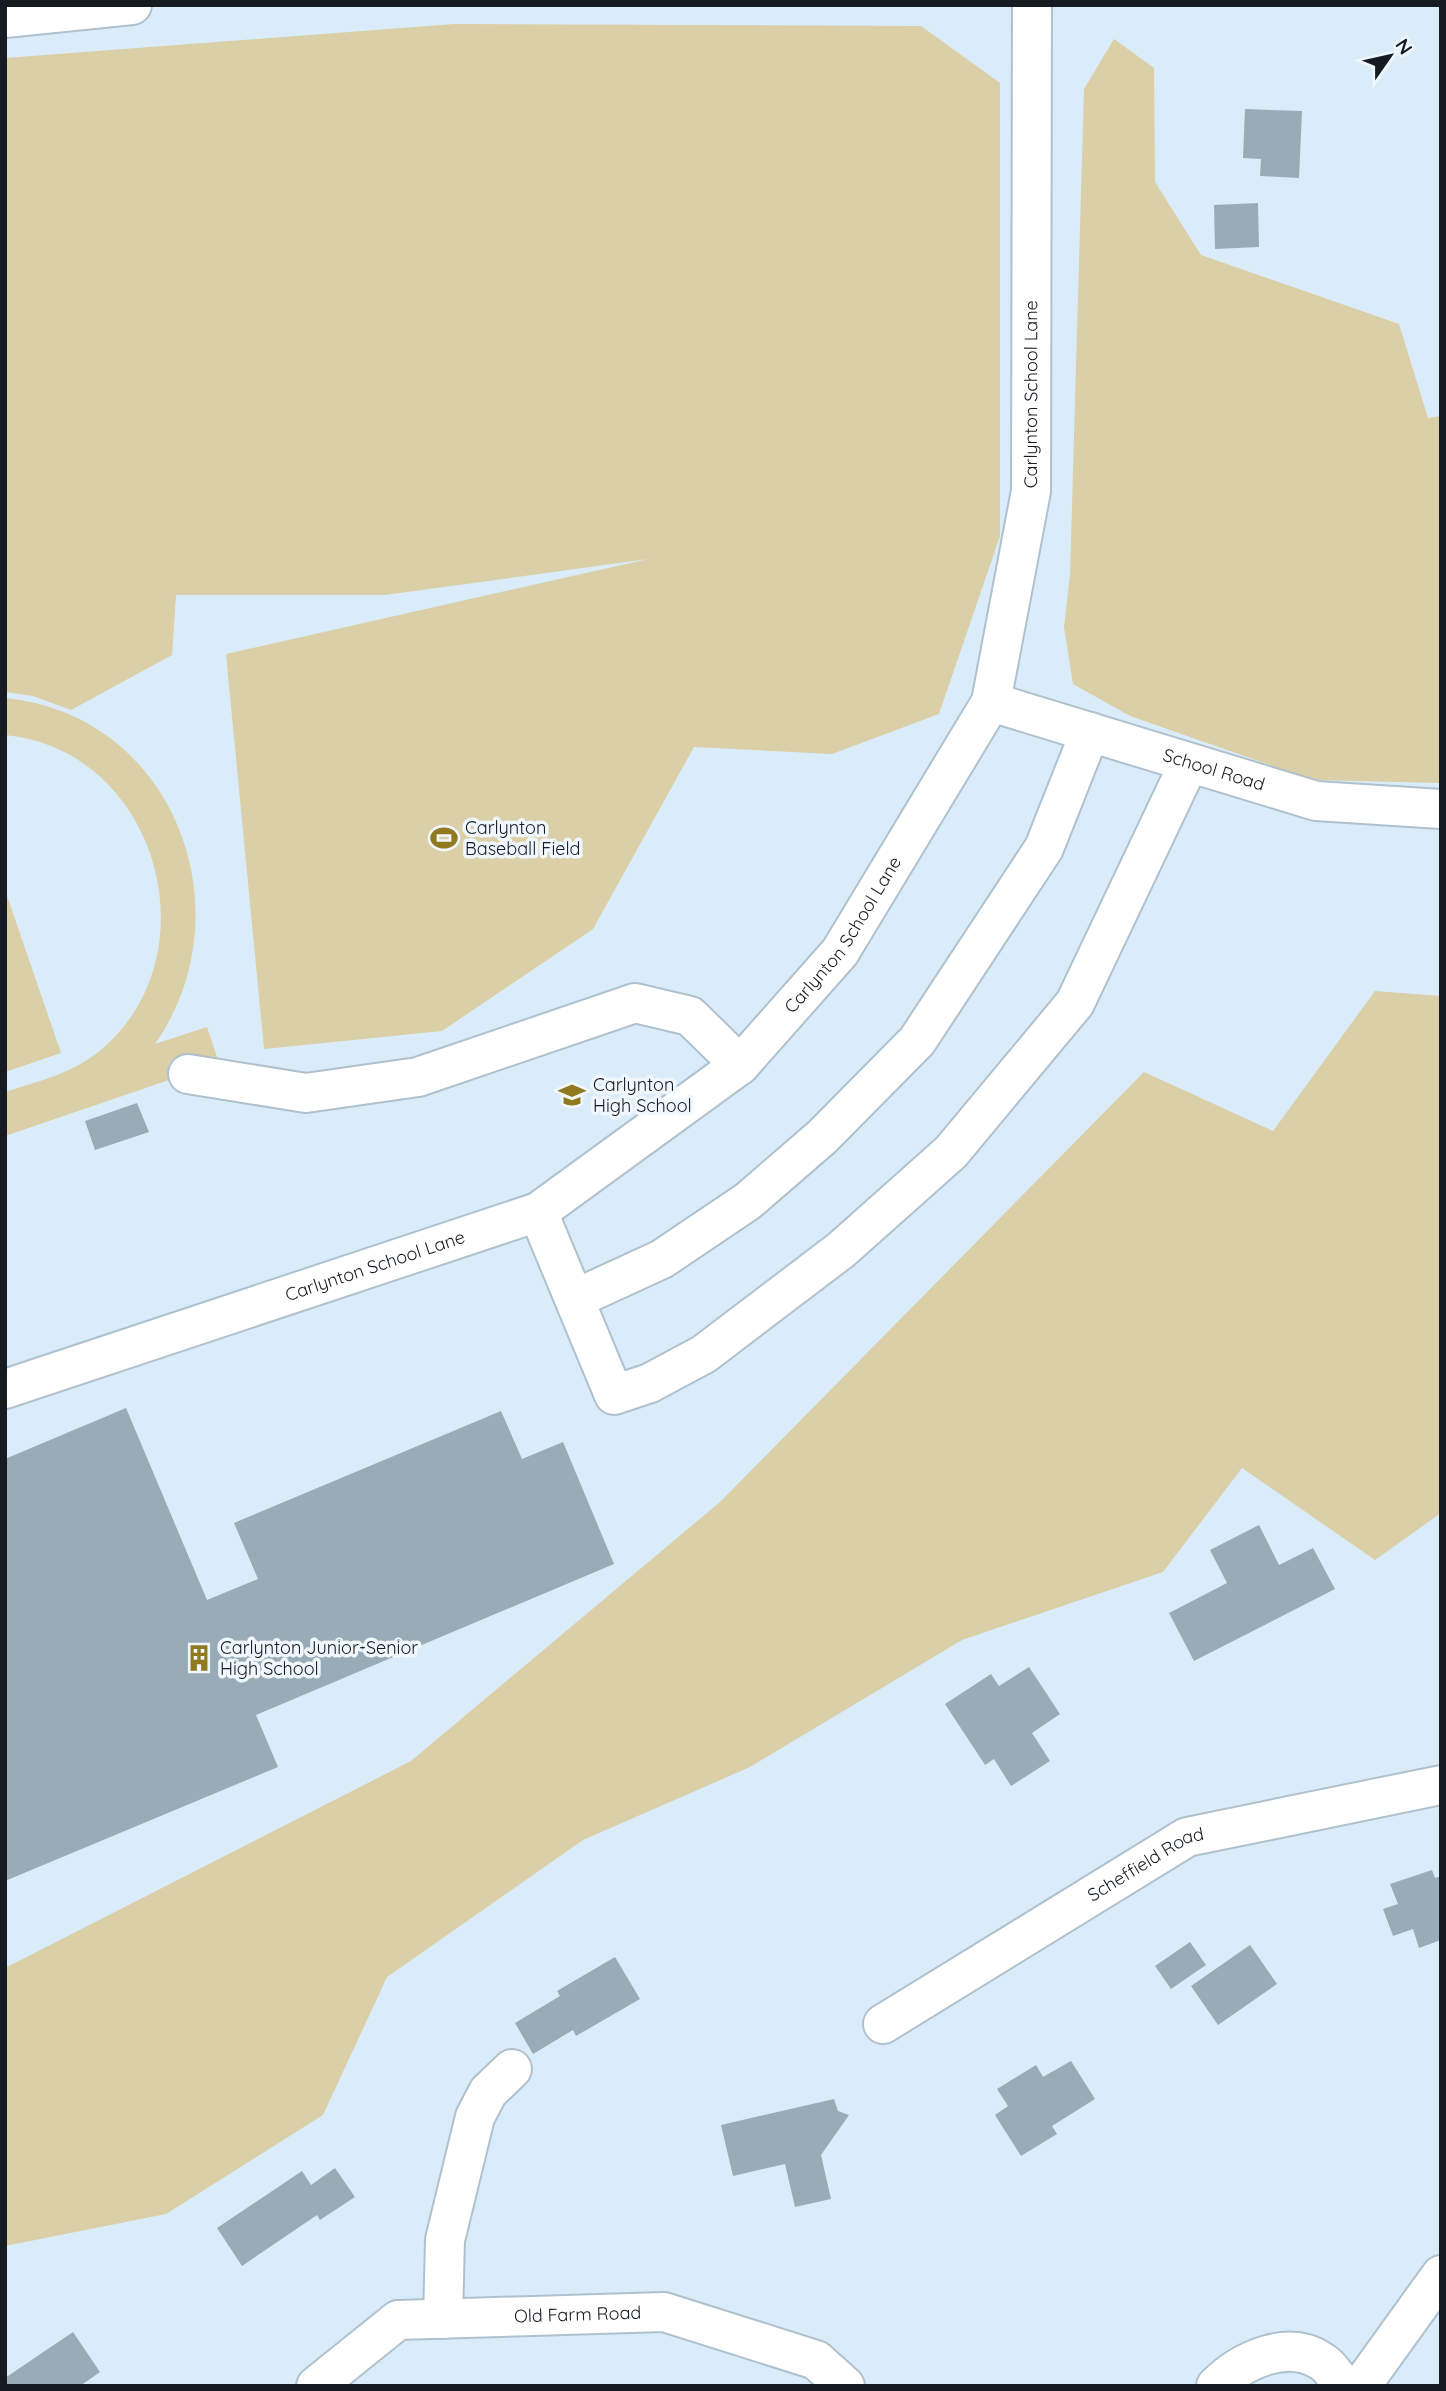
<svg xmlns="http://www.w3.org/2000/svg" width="1446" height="2391" font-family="Quicksand,sans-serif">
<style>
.green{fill:#dacfa7}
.building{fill:#9aabb8}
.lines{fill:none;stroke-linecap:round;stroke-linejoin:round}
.minor-casing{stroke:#b0c1ce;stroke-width:42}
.minor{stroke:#fff;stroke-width:38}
.labels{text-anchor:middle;stroke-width:7;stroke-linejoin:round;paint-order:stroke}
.street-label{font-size:18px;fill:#151b20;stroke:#f0f7fd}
.poi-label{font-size:18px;fill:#151b20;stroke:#f0f7fd;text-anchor:start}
</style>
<rect width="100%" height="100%" fill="#daecf9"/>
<path class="green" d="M454,24L921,26L1000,83V536L939,714L832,754L694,747L593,929L442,1031L264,1049L226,654L648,559L385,595H176L172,655L71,710L33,696L5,692V58Z
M1114,39L1154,68L1155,182L1201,255L1399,324L1428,418L1441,416V783L1313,780L1130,716L1073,684L1064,627L1070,575L1084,89Z
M5,698C174,714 248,911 155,1044L207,1027L219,1063L5,1136V1092C39,1081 74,1073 102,1049C215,952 156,749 5,735Z
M5,890L61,1053L5,1072Z
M1375,991L1441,996V1513L1375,1560L1242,1468L1163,1572L962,1640L750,1767L583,1840L387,1977L323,2115L166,2214L5,2246V1968L411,1761L720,1502L1144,1072L1273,1131Z"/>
<path class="building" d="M1245,109L1302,111L1299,178L1260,176L1261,159L1243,158Z
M1258,203L1259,247L1215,249L1214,205Z
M137,1103L149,1132L95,1150L85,1121Z
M126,1408L207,1600L258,1579L234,1523L501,1411L522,1459L563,1442L614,1564L256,1715L278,1767L5,1881V1459Z
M1259,1525L1279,1565L1313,1548L1335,1589L1194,1661L1169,1613L1227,1583L1210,1550Z
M1029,1667L1060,1714L1032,1733L1050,1761L1011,1786L994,1759L985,1765L945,1704L991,1674L999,1686Z
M1432,1870L1435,1878L1441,1876V1940L1419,1948L1413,1929L1393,1936L1383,1909L1398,1904L1390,1884Z
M1190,1942L1206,1965L1171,1989L1155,1966Z
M1250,1945L1277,1984L1218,2025L1191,1986Z
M615,1957L640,1999L576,2036L573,2030L533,2054L515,2023L560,1996L557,1991Z
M1071,2061L1095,2099L1052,2126L1057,2134L1021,2156L995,2115L1008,2106L997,2089L1036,2065L1043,2077Z
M834,2099L838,2111L849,2115L821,2155L831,2199L795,2207L785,2164L733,2176L721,2125Z
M335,2168L355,2197L320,2220L317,2215L242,2266L217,2228L302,2171L311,2185Z
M73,2332L100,2372L80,2386H5V2378Z"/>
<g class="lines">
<defs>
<g id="minor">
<path d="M5,18L132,5"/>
<path id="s1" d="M991,702L1316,801L1441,809"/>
<path d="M188,1074L306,1093L418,1077L635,1003L690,1016L740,1065"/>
<path d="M538,1212L614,1395L650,1383L704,1354L841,1250L951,1152L1075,1003L1189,763"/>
<path d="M575,1299L662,1259L748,1201L822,1137L917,1041L1044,848L1090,732"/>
<path id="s2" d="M5,1389L538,1212L740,1065L840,952L991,702L1031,491L1032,5"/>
<path id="s3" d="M883,2024L1187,1837L1441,1785"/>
<path d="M443,2319L445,2240L475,2117L488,2092L512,2069"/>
<path id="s4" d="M316,2386L398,2320L664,2312L816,2360L845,2386"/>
<path d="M1216,2386C1242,2360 1288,2339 1321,2361C1330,2366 1337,2378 1343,2386"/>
<path d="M1361,2386L1441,2275"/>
</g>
</defs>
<use href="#minor" class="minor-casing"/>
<use href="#minor" class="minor"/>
</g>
<defs>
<symbol id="stadium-bare" viewBox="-9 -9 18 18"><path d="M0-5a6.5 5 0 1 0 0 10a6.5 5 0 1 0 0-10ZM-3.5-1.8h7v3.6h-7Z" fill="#90791f" stroke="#f0f7fd" stroke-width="2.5" paint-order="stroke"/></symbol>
<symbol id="school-bare" viewBox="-9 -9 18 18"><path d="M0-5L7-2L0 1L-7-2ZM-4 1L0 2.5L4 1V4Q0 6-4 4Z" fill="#90791f" stroke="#f0f7fd" stroke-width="2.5" paint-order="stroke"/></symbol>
<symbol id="building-bare" viewBox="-9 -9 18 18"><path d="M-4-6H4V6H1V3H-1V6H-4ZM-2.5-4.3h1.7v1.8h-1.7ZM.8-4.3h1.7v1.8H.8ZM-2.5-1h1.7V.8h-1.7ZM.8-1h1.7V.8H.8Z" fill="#90791f" stroke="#f0f7fd" stroke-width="2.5" paint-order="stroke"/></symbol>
</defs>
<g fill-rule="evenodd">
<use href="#stadium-bare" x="425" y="819" width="38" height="38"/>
<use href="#school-bare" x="553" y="1076" width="38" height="38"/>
<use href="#building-bare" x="180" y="1639" width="38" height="38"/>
</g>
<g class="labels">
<g class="street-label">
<text dy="6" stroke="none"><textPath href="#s2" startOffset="1566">Carlynton School Lane</textPath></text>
<text dy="6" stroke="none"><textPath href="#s1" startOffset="233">School Road</textPath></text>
<text dy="6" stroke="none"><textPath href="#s2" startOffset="978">Carlynton School Lane</textPath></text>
<text dy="6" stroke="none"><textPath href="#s2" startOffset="390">Carlynton School Lane</textPath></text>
<text dy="6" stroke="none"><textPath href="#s3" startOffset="308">Scheffield Road</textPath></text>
<text dy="6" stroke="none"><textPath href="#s4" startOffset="285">Old Farm Road</textPath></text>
</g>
<g class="poi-label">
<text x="465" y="834">Carlynton<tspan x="465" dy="21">Baseball Field</tspan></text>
<text x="593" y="1091">Carlynton<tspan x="593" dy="21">High School</tspan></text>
<text x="220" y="1654">Carlynton Junior-Senior<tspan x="220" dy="21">High School</tspan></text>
</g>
</g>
<rect width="1446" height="2391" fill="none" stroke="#151b20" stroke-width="14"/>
<g transform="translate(1390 56) rotate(56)" stroke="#f0f7fd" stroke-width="5" paint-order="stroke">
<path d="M0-5L12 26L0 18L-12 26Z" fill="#151b20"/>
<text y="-10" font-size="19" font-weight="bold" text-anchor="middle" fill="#151b20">N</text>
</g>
</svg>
